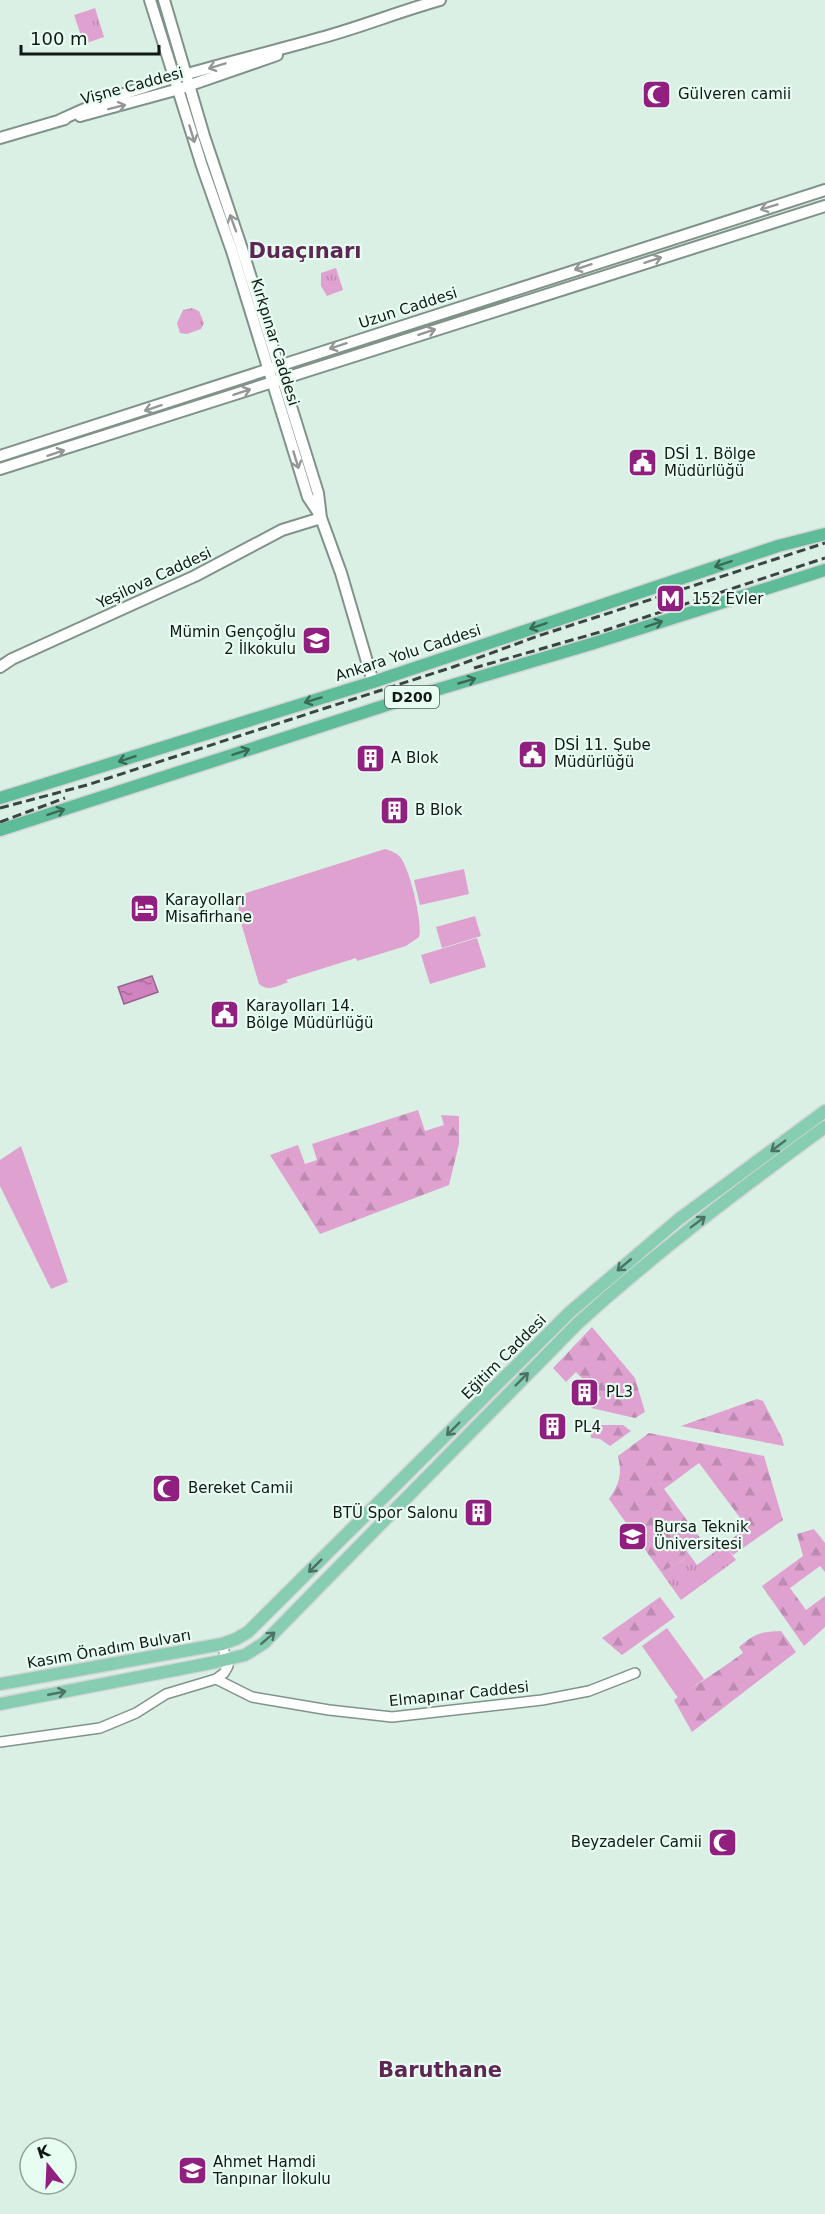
<svg xmlns="http://www.w3.org/2000/svg" width="825" height="2214" font-family="'DejaVu Sans',sans-serif">
<style>
.grass{fill:url(#grass-tufts)}
.forest{fill:url(#forest-firs)}
.park{fill:#dea1d0}
.water{fill:url(#water-ripples);stroke:#97638d;stroke-width:1.5}
.lines{fill:none;stroke-linecap:round;stroke-linejoin:round}
.tertiary-casing{stroke:#809389;stroke-width:12}
.secondary-casing{stroke:#809389;stroke-width:14}
.primary-casing{stroke:#d4d5d5;stroke-width:15}
.trunk-casing{stroke:#d4d5d5;stroke-width:15}
.tertiary{stroke:#fff;stroke-width:9}
.secondary{stroke:#fff;stroke-width:10}
.primary{stroke:#87cdb2;stroke-width:12}
.trunk{stroke:#5fbc98;stroke-width:12}
.rail{stroke:#3a4440;stroke-width:3;stroke-dasharray:9 4.5;stroke-linecap:butt}
.oneway{stroke:#949796}
.oneway2{stroke:#386a56}
.oneway3{stroke:#4c7264}
.labels{text-anchor:middle;stroke-width:4.5;stroke-linejoin:round;paint-order:stroke}
.shield{fill:#e8fdf2;stroke:#525d57;stroke-width:1.5}
.shield-label{font-size:14px;font-weight:bold;fill:#111815}
.street-label{font-size:15px;fill:#111815;stroke:#e8fdf2}
.poi-label{font-size:15px;fill:#111815;stroke:#e8fdf2;text-anchor:start}
.district-label{font-size:21px;font-weight:bold;fill:#5d2653;stroke:#e8fdf2}
</style>
<defs>
<pattern id="grass-tufts" width="24" height="20" patternUnits="userSpaceOnUse" patternTransform="scale(1.5)"><rect width="24" height="20" fill="#dea1d0"/><path d="M3 7l-1-3M5 7V3M7 7l1-3M15 17l-1-3M17 17v-4M19 17l1-3" fill="none" stroke="#bd8ab2"/></pattern>
<pattern id="forest-firs" width="22" height="20" patternUnits="userSpaceOnUse" patternTransform="scale(1.5)"><rect width="22" height="20" fill="#dea1d0"/><path d="M5 1l3.5 6h-7zM16 11l3.5 6h-7z" fill="#bd8ab2"/></pattern>
<pattern id="water-ripples" width="26" height="14" patternUnits="userSpaceOnUse" patternTransform="scale(1.5)"><rect width="26" height="14" fill="#d183c0"/><path d="M2 4q2-2 4 0t4 0M15 11q2-2 4 0t4 0" fill="none" stroke="#a86a9b"/></pattern>
</defs>
<rect width="100%" height="100%" fill="#dbf0e5"/>
<path class="grass" d="M95,8L104,37L84,44L74,15Z
M336,268L343,290L327,296L321,286V273Z
M192,308L199,311L204,323L201,329L187,334L180,333L177,323L183,310Z
M724,1545L736,1560L681,1600L661,1572L683,1561L686,1550L697,1565Z"/>
<path class="forest" d="M418,1110L425,1131L444,1125L441,1115L459,1116V1144L449,1185L320,1234L270,1155L298,1145L305,1164L317,1160L312,1144Z
M592,1327L635,1378L645,1412L635,1418L591,1408L601,1398L576,1372L566,1382L553,1368Z
M757,1399L763,1401L782,1438L784,1446L681,1426Z
M590,1425H623L631,1431L610,1446L600,1439L591,1438Z
M649,1433L764,1456L783,1520L733,1555L724,1545L747,1527L699,1463L664,1489L701,1539L686,1550L683,1561L661,1572L609,1499C620,1483 622,1474 618,1456Z
M814,1529L825,1543V1572L820,1566L790,1588L806,1610L825,1596V1627L804,1646L762,1586L803,1556L797,1534Z
M660,1597L675,1617L622,1655L602,1638Z
M781,1631L796,1652L692,1732L674,1700C697,1684 720,1670 743,1653L739,1647C756,1633 760,1632 781,1631Z"/>
<path class="park" d="M385,849C392,851 397,853 401,858C410,871 423,923 419,937L406,946L357,961L356,958L286,980L288,982C278,986 268,992 259,984L239,916C238,907 238,899 246,893Z
M464,869L469,894L420,905L414,880Z
M475,916L481,936L442,948L436,927Z
M477,938L486,967L430,984L421,955Z
M21,1146L68,1282L51,1289L0,1186V1160Z
M667,1628L704,1679L678,1698L642,1646Z"/>
<path class="water" d="M152,976L158,992L124,1004L118,987Z"/>
<g class="lines">
<defs>
<path id="tertiary" d="M216,1679L252,1697L329,1710L392,1717L542,1700L589,1691L635,1673
M0,1742L100,1728L136,1713L166,1694L216,1679L224,1673L228,1666L222,1644"/>
<path id="secondary" d="M150,0L202,166L232,251L308,497L320,515
M164,0L204,136L242,249L318,493L321,518L341,573L373,682
M80,116L179,89L277,55
M60,120C140,82 228,64 313,40C356,29 397,12 440,0
M0,138L65,119
M0,456L825,190
M0,469L825,206
M0,667L12,659L195,576L282,530L321,518"/>
<path id="primary" d="M0,1684L222,1644L236,1639L248,1632L570,1312L679,1219L825,1111
M0,1704L216,1662L245,1655L264,1643L577,1324C655,1253 740,1189 825,1127"/>
<path id="trunk" d="M0,798L373,682L778,546L825,534
M0,830L402,700L591,644L825,570"/>
</defs>
<use href="#tertiary" class="tertiary-casing"/>
<use href="#secondary" class="secondary-casing"/>
<use href="#primary" class="primary-casing"/>
<use href="#trunk" class="trunk-casing"/>
<use href="#tertiary" class="tertiary"/>
<use href="#secondary" class="secondary"/>
<use href="#primary" class="primary"/>
<use href="#trunk" class="trunk"/>
<path class="rail" d="M474,668L600,632L825,558
M0,808L87,785L453,667L538,636L825,543
M0,822L65,798"/>
</g>
<defs><path id="oneway-shaft" d="M-6 0H5M1.5-3L5.5 0L1.5 3" fill="none" stroke-width="1.6" stroke-linecap="round" stroke-linejoin="round" transform="scale(1.5)"/></defs>
<g class="oneway">
<use href="#oneway-shaft" transform="translate(217 66) rotate(163)"/>
<use href="#oneway-shaft" transform="translate(117 107) rotate(-14)"/>
<use href="#oneway-shaft" transform="translate(192 134) rotate(73)"/>
<use href="#oneway-shaft" transform="translate(769 207) rotate(163)"/>
<use href="#oneway-shaft" transform="translate(233 223) rotate(-110)"/>
<use href="#oneway-shaft" transform="translate(653 260) rotate(-18)"/>
<use href="#oneway-shaft" transform="translate(583 267) rotate(162)"/>
<use href="#oneway-shaft" transform="translate(427 332) rotate(-18)"/>
<use href="#oneway-shaft" transform="translate(338 346) rotate(162)"/>
<use href="#oneway-shaft" transform="translate(242 392) rotate(-18)"/>
<use href="#oneway-shaft" transform="translate(153 408) rotate(162)"/>
<use href="#oneway-shaft" transform="translate(56 453) rotate(-18)"/>
<use href="#oneway-shaft" transform="translate(296 460) rotate(73)"/>
</g>
<g class="oneway2">
<use href="#oneway-shaft" transform="translate(723 564) rotate(161)"/>
<use href="#oneway-shaft" transform="translate(654 624) rotate(-18)"/>
<use href="#oneway-shaft" transform="translate(538 626) rotate(161)"/>
<use href="#oneway-shaft" transform="translate(467 681) rotate(-16)"/>
<use href="#oneway-shaft" transform="translate(313 700) rotate(163)"/>
<use href="#oneway-shaft" transform="translate(241 752) rotate(-18)"/>
<use href="#oneway-shaft" transform="translate(127 759) rotate(162)"/>
<use href="#oneway-shaft" transform="translate(56 812) rotate(-18)"/>
</g>
<g class="oneway3">
<use href="#oneway-shaft" transform="translate(778 1146) rotate(143)"/>
<use href="#oneway-shaft" transform="translate(698 1222) rotate(-37)"/>
<use href="#oneway-shaft" transform="translate(624 1265) rotate(140)"/>
<use href="#oneway-shaft" transform="translate(522 1379) rotate(-45)"/>
<use href="#oneway-shaft" transform="translate(453 1429) rotate(135)"/>
<use href="#oneway-shaft" transform="translate(315 1566) rotate(135)"/>
<use href="#oneway-shaft" transform="translate(268 1638) rotate(-41)"/>
<use href="#oneway-shaft" transform="translate(57 1693) rotate(-11)"/>
</g>
<defs>
<symbol id="mosque-square" viewBox="-11 -11 22 22"><rect x="-9" y="-9" width="18" height="18" rx="4" fill="#911f80" stroke="#e8fdf2"/><path d="M3.5-4.9A6 6 0 1 0 3.5 4.9A5 5 0 1 1 3.5-4.9Z" fill="#fff"/></symbol>
<symbol id="civic-square" viewBox="-11 -11 22 22"><rect x="-9" y="-9" width="18" height="18" rx="4" fill="#911f80" stroke="#e8fdf2"/><path d="M-.6-6.5H3V-4.5H.6V-3L4-1V1h2V6H-6V1h2V-1L-.6-3ZM-1.2 2.5V6h2.4V2.5Z" fill="#fff"/></symbol>
<symbol id="metro-square" viewBox="-11 -11 22 22"><rect x="-9" y="-9" width="18" height="18" rx="4" fill="#911f80" stroke="#e8fdf2"/><path d="M-5.5 5V-5H-3L0 0L3-5H5.5V5H3V-.5L0 4L-3-.5V5Z" fill="#fff"/></symbol>
<symbol id="school-square" viewBox="-11 -11 22 22"><rect x="-9" y="-9" width="18" height="18" rx="4" fill="#911f80" stroke="#e8fdf2"/><path d="M0-5L7-2L0 1L-7-2ZM-4 1L0 2.5L4 1V4Q0 6-4 4Z" fill="#fff"/></symbol>
<symbol id="building-square" viewBox="-11 -11 22 22"><rect x="-9" y="-9" width="18" height="18" rx="4" fill="#911f80" stroke="#e8fdf2"/><path d="M-4-6H4V6H1V3H-1V6H-4ZM-2.5-4.3h1.7v1.8h-1.7ZM.8-4.3h1.7v1.8H.8ZM-2.5-1h1.7V.8h-1.7ZM.8-1h1.7V.8H.8Z" fill="#fff"/></symbol>
<symbol id="hotel-square" viewBox="-11 -11 22 22"><rect x="-9" y="-9" width="18" height="18" rx="4" fill="#911f80" stroke="#e8fdf2"/><path d="M-6-4.5h1.5V1H6V5H4.5V3h-9V5H-6ZM-4 0a1.8 1.8 0 1 1 3.6 0ZM.5 0V-2.5h3Q6-2.5 6 0Z" fill="#fff"/></symbol>
<symbol id="university-square" viewBox="-11 -11 22 22"><rect x="-9" y="-9" width="18" height="18" rx="4" fill="#911f80" stroke="#e8fdf2"/><path d="M0-5L7-2L0 1L-7-2ZM-4 1L0 2.5L4 1V4Q0 6-4 4Z" fill="#fff"/></symbol>
</defs>
<g fill-rule="evenodd">
<use href="#mosque-square" x="640" y="78" width="33" height="33"/>
<use href="#civic-square" x="626" y="446" width="33" height="33"/>
<use href="#metro-square" x="654" y="582" width="33" height="33"/>
<use href="#school-square" x="300" y="624" width="33" height="33"/>
<use href="#civic-square" x="516" y="738" width="33" height="33"/>
<use href="#building-square" x="354" y="742" width="33" height="33"/>
<use href="#building-square" x="378" y="794" width="33" height="33"/>
<use href="#hotel-square" x="128" y="892" width="33" height="33"/>
<use href="#civic-square" x="208" y="998" width="33" height="33"/>
<use href="#building-square" x="568" y="1376" width="33" height="33"/>
<use href="#building-square" x="536" y="1410" width="33" height="33"/>
<use href="#mosque-square" x="150" y="1472" width="33" height="33"/>
<use href="#building-square" x="462" y="1496" width="33" height="33"/>
<use href="#university-square" x="616" y="1520" width="33" height="33"/>
<use href="#mosque-square" x="706" y="1826" width="33" height="33"/>
<use href="#school-square" x="176" y="2154" width="33" height="33"/>
</g>
<g class="labels">
<rect class="shield" x="385" y="686" width="54" height="22" rx="4.5"/>
<g class="shield-label">
<text x="412" y="702">D200</text>
</g>
<g class="street-label">
<text transform="translate(132 86) rotate(-15)" y="5">Vişne Caddesi</text>
<text transform="translate(408 308) rotate(-18)" y="5">Uzun Caddesi</text>
<text transform="translate(275 342) rotate(73)" y="5">Kırkpınar Caddesi</text>
<text transform="translate(154 578) rotate(-25)" y="5">Yeşilova Caddesi</text>
<text transform="translate(408 653) rotate(-18)" y="5">Ankara Yolu Caddesi</text>
<text transform="translate(504 1357) rotate(-45)" y="5">Eğitim Caddesi</text>
<text transform="translate(109 1649) rotate(-10)" y="5">Kasım Önadım Bulvarı</text>
<text transform="translate(459 1694) rotate(-6)" y="5">Elmapınar Caddesi</text>
</g>
<g class="poi-label">
<text x="678" y="99">Gülveren camii</text>
<text x="664" y="459">DSİ 1. Bölge<tspan x="664" dy="17">Müdürlüğü</tspan></text>
<text x="692" y="604">152 Evler</text>
<text x="296" y="637" text-anchor="end">Mümin Gençoğlu<tspan x="296" dy="17">2 İlkokulu</tspan></text>
<text x="554" y="750">DSİ 11. Şube<tspan x="554" dy="17">Müdürlüğü</tspan></text>
<text x="391" y="763">A Blok</text>
<text x="415" y="815">B Blok</text>
<text x="165" y="905">Karayolları<tspan x="165" dy="17">Misafirhane</tspan></text>
<text x="246" y="1011">Karayolları 14.<tspan x="246" dy="17">Bölge Müdürlüğü</tspan></text>
<text x="606" y="1397">PL3</text>
<text x="574" y="1432">PL4</text>
<text x="188" y="1493">Bereket Camii</text>
<text x="458" y="1518" text-anchor="end">BTÜ Spor Salonu</text>
<text x="654" y="1532">Bursa Teknik<tspan x="654" dy="17">Üniversitesi</tspan></text>
<text x="702" y="1847" text-anchor="end">Beyzadeler Camii</text>
<text x="213" y="2167">Ahmet Hamdi<tspan x="213" dy="17">Tanpınar İlokulu</tspan></text>
</g>
<g class="district-label">
<text x="305" y="258">Duaçınarı</text>
<text x="440" y="2077">Baruthane</text>
</g>
</g>
<g transform="translate(48 2166) rotate(342)"><circle r="28" fill="#e8fdf2" stroke="#92a19a" stroke-width="1.5"/>
<path d="M0-4.5L10 22L0 15L-10 22Z" fill="#911f80"/>
<text y="-9" font-size="16" font-weight="bold" text-anchor="middle" fill="#111815">K</text>
</g>
<path d="M21 45v9h138v-9" fill="none" stroke="#111815" stroke-width="3"/>
<text x="30" y="45" font-size="18" fill="#111815" stroke="#e8fdf2" stroke-width="4.5" paint-order="stroke">100 m</text>
</svg>
